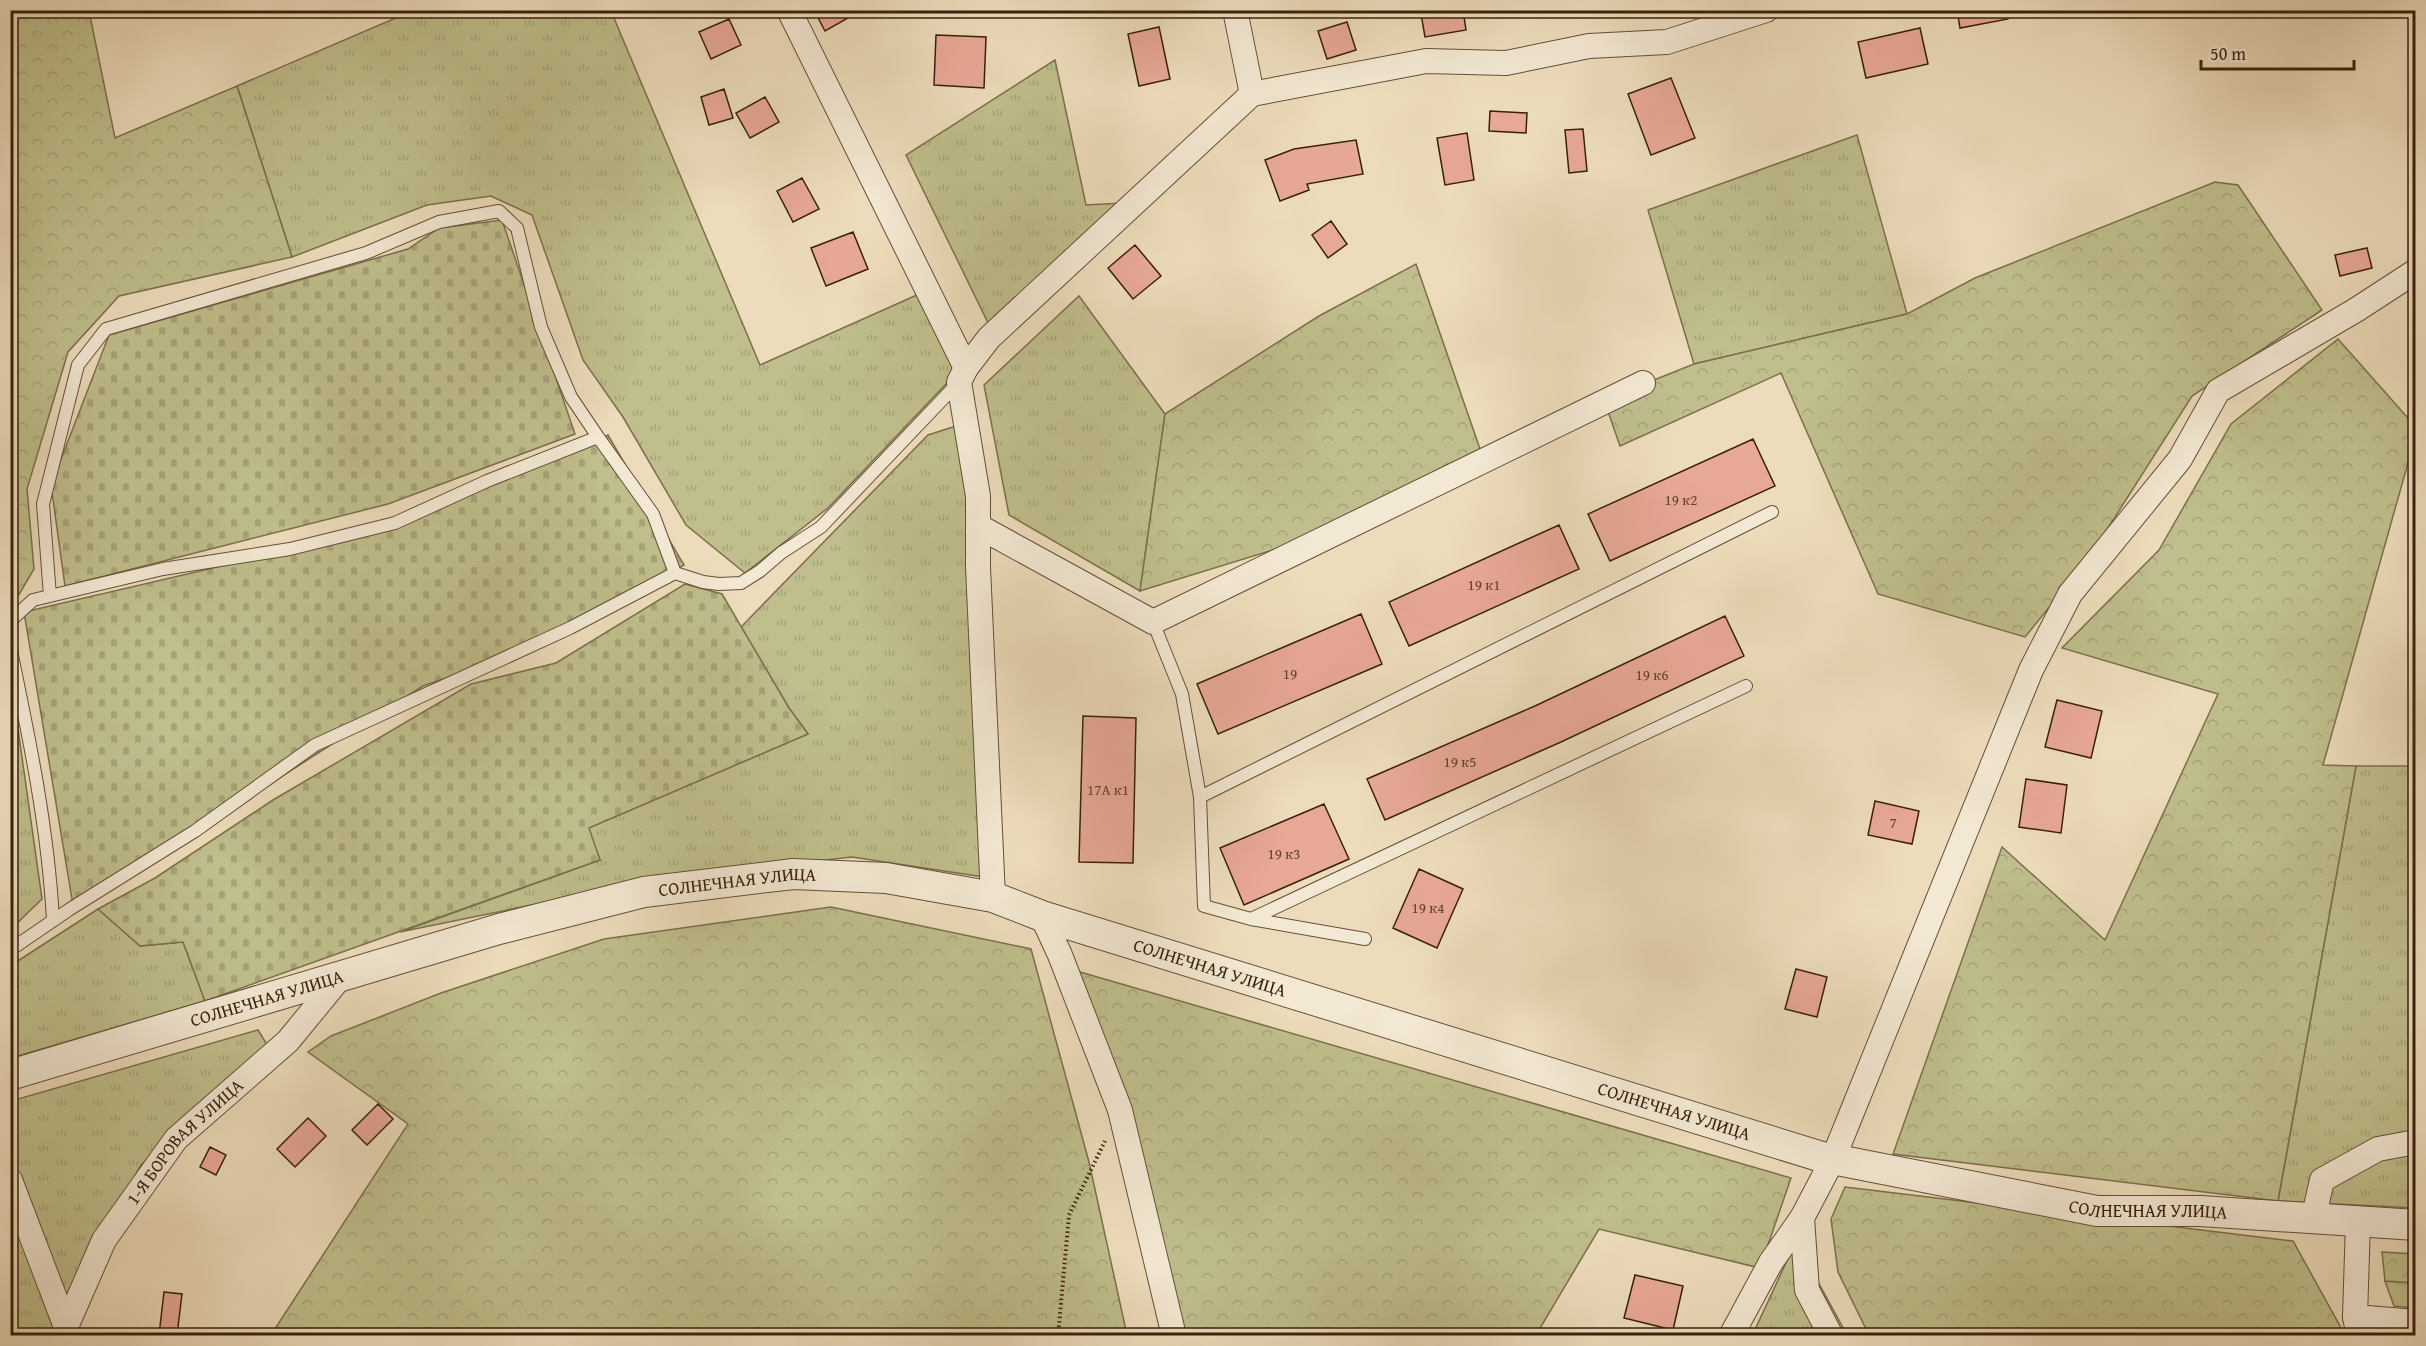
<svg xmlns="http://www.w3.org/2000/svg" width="2426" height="1346" font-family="'Gentium Book Plus',serif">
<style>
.grass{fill:url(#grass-tufts);stroke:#7c6f4c;stroke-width:1.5}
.forest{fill:url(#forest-crowns);stroke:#7c6f4c;stroke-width:1.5}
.cemetery{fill:url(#cemetery-stones);stroke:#7c6f4c;stroke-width:1.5}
.building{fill:#e8a896;stroke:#38200c;stroke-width:1.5}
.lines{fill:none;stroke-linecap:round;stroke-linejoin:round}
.service-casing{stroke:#654f38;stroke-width:14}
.minor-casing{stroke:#654f38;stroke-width:26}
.tertiary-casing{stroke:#654f38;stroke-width:32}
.path{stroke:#38200c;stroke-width:4;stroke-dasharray:1.5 3;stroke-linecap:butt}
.service{stroke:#f3e8d3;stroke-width:12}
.minor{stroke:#f3e8d3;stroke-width:24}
.tertiary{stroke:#f3e8d3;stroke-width:30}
.labels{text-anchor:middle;stroke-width:4.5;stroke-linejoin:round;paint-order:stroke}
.number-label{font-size:15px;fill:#64422e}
.street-label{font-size:18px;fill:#38200c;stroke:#f3e8d3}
</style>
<defs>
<pattern id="grass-tufts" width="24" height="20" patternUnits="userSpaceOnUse" patternTransform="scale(1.5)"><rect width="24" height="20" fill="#bfbe8c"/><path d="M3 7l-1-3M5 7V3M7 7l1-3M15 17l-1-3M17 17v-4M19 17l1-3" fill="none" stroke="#a5a378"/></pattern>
<pattern id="forest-crowns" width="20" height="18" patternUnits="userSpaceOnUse" patternTransform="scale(1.5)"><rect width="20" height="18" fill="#bfbe8c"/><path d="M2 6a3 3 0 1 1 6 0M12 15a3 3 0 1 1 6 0" fill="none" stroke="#a5a378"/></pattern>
<pattern id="cemetery-stones" width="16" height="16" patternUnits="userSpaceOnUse" patternTransform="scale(1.5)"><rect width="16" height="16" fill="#bfbe8c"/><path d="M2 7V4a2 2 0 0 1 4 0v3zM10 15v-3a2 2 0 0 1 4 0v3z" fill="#a5a378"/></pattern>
</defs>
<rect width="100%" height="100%" fill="#eddcbb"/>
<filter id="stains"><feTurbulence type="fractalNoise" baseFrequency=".00333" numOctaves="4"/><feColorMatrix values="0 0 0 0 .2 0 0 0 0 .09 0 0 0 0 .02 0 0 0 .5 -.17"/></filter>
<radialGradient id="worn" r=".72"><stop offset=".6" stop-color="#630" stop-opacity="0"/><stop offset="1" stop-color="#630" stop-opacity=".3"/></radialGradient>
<path class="grass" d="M412,11H611L760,365L928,290L964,365L828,508L745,573L686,525L623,417L583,360L532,215L491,196L427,205L292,257L237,86Z
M1055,60L1086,205L1121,203L993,333L906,155Z
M1857,135L1907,314L1694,364L1648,210Z
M1079,296L1165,414L1140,591L1009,515L984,385Z
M956,426L973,527L984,877L852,857L658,879L400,932L600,860L588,828L808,734L789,708L741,627L928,435Z
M10,672L42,899L11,929H10Z
M2356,766H2415V1208L2278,1201Z
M98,909L140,946L183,942L205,1001L11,1058L10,966Z
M258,1030L268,1046L141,1165L70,1292L60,1335L11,1336V1101Z
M1812,1207L1811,1269L1847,1335L1752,1336Z
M2385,1281L2415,1283V1308L2394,1306Z"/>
<path class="forest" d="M11,10L89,11L115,138L237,86L292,257L119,296L68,352L27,489L34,569L11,608Z
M2215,182L2238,185L2322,310L2192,396L2087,561L2025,637L1878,594L1781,373L1620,446L1604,400L1694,364L1907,314L1975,278Z
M1416,264L1480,449L1325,534L1140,591L1165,414L1319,316Z
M2338,339L2415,426V438L2323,765L2356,766L2278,1201L1893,1154L2002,847L2105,940L2218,694L2062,648L2159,550L2231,424Z
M831,907L1031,949L1089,1162L1127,1335H271L408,1124L308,1052L331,1036L441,993L604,939Z
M1080,972L1791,1178L1760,1268L1599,1229L1536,1335H1170Z
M1845,1187L2293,1241L2345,1335H1869L1838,1272L1831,1219Z
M2382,1252L2415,1254V1283L2385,1281Z"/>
<path class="cemetery" d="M502,220L575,434L388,504L65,586L51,485L109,335L408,249L439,228Z
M608,435L684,565L547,643L423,686L287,773L125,881L73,905L24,612L389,527Z
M685,584L722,594L789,708L808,734L589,828L600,860L205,1001L183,942L140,946L98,909L155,878L273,800L471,684L556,663Z"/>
<path class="building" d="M814,10H862L825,31Z
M1441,10H1463L1466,30L1425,37L1421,14Z
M1957,10H2007L2008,19L1960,28Z
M729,19L741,45L711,59L699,32Z
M1347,22L1356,50L1327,59L1318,31Z
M1159,27L1170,79L1139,86L1128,34Z
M1920,28L1928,64L1866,78L1858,42Z
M936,35L986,37L984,88L934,85Z
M1671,78L1695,138L1651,155L1628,94Z
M724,89L733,118L709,125L701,97Z
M765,97L779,122L750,138L736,113Z
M1490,111L1527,113L1526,133L1489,131Z
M1583,129L1587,171L1569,173L1565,130Z
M1467,133L1474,180L1445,185L1437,138Z
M1356,140L1363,174L1307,184L1309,190L1280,201L1265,160L1294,149Z
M802,178L819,209L793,222L777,191Z
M1331,221L1347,244L1328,258L1312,235Z
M853,232L868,269L826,286L811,248Z
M1135,245L1161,276L1133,299L1108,268Z
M2367,248L2372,268L2340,276L2335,255Z
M1753,439L1775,486L1610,561L1588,514Z
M1559,525L1579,569L1409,646L1389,602Z
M1361,614L1382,664L1218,734L1197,684Z
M1725,616L1744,656L1561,742L1385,820L1367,779L1535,706Z
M2057,700L2102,711L2091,758L2045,747Z
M1083,716L1136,718L1133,863L1079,862Z
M2026,779L2067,785L2061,833L2019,827Z
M1875,801L1919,811L1912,844L1868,835Z
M1324,804L1349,859L1244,905L1220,848Z
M1419,869L1463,889L1437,948L1393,928Z
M1796,969L1827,977L1817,1017L1785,1009Z
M378,1104L393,1119L367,1145L352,1130Z
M308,1118L326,1136L295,1167L277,1149Z
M210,1147L226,1155L216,1175L200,1167Z
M1635,1275L1683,1286L1673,1330L1624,1318Z
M164,1292L182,1294L177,1335H159Z"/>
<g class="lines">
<defs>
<path id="service" d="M50,596L43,504L78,365L106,329L366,253L439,222L499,211L517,228L541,327L571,397L598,437
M10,621L33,600L163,569L290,549L395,523L487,481L598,437L653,514L675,573
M1153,622L1182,694L1200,797L1772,512
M10,646C29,737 48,827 53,920
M1200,797L1204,906L1251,919L1365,939
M1251,919L1746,686
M10,950L70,909L195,831L315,745L570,628L675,573L703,582L719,584L741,583L760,571L781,553L821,527L959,382"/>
<g id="minor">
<path d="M789,10L966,368"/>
<path d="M1235,10L1252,94"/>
<path d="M978,526L1153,622L1643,383"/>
<path d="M993,897L978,567V496L959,382L966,368L989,338L1252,94L1426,61L1506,63L1589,46L1667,42L1766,10"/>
<path d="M1042,916L1060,955L1120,1110L1174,1336"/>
<path d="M10,1180L66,1327"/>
<path d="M2313,1220L2322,1180L2378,1149L2416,1142"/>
<path d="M2358,1222L2355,1317L2359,1336"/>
<path d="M2355,1317L2416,1322"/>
<path id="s1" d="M64,1336L66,1327L104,1240L176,1139L288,1041L343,974"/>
<path d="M1731,1336L1771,1262L1802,1218"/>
<path d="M1831,1336L1807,1290L1802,1218L1833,1159L2031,670L2070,594L2180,459L2218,391L2356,310L2416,271"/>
</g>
<g id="tertiary">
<path id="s2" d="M10,1075L499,929L644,892L793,874L886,878L993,897L1042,916L1822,1157L2097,1211H2200L2416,1225"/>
</g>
</defs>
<use href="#service" class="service-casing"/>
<use href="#minor" class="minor-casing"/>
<use href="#tertiary" class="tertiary-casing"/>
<path class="path" d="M1058,1336L1069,1215L1105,1141"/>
<use href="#service" class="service"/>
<use href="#minor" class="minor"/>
<use href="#tertiary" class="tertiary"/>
</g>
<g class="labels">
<g class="number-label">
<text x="1681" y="505">19 к2</text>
<text x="1484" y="590">19 к1</text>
<text x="1290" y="679">19</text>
<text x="1652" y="680">19 к6</text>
<text x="1460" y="767">19 к5</text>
<text x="1108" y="795">17А к1</text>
<text x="1893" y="828">7</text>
<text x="1284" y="859">19 к3</text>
<text x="1428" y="913">19 к4</text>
</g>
<g class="street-label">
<text dy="6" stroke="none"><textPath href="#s2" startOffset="754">СОЛНЕЧНАЯ УЛИЦА</textPath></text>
<text dy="6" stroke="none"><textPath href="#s2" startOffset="1240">СОЛНЕЧНАЯ УЛИЦА</textPath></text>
<text dy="6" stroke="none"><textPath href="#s2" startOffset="268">СОЛНЕЧНАЯ УЛИЦА</textPath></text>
<text dy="6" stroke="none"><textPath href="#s2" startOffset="1726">СОЛНЕЧНАЯ УЛИЦА</textPath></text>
<text dy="6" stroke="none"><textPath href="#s1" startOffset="232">1-Я БОРОВАЯ УЛИЦА</textPath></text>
<text dy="6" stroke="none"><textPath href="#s2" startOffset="2212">СОЛНЕЧНАЯ УЛИЦА</textPath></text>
</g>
</g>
<rect width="2426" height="1346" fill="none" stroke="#eddcbb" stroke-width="36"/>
<rect x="12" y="12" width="2402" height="1322" fill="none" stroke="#38200c" stroke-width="3"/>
<rect x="18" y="18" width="2390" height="1310" fill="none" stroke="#38200c" stroke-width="1.5"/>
<path d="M2201 60v9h153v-9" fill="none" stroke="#38200c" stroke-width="3"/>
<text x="2210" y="60" font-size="18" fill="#38200c" stroke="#f3e8d3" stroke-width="4.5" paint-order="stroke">50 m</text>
<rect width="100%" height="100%" filter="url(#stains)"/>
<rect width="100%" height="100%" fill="url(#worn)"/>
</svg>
